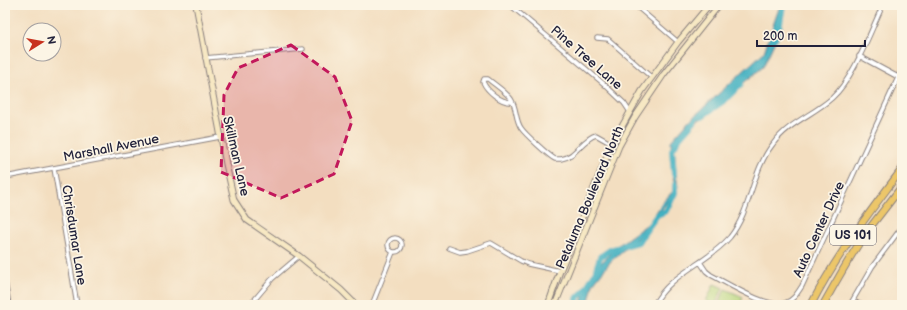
<svg xmlns="http://www.w3.org/2000/svg" width="907" height="310" font-family="'Balsamiq Sans',sans-serif">
<style>
.green{fill:#b7d57c;stroke:#6c7c5c}
.water{fill:#43b0c1;stroke:#32697e}
.lines{fill:none;stroke-linecap:round;stroke-linejoin:round}
.river{stroke:#43b0c1;stroke-width:6}
.street-casing{stroke:#8a807e;stroke-width:5.5}
.secondary-casing{stroke:#8a807e;stroke-width:7}
.highway-casing{stroke:#8a807e;stroke-width:8}
.street{stroke:#fff;stroke-width:3.5}
.secondary{stroke:#f7e8c3;stroke-width:5}
.highway{stroke:#ecc669;stroke-width:6}
.marked{fill:#c2185b;fill-opacity:0.2;stroke:#c2185b;stroke-width:3;stroke-dasharray:8 5;stroke-linejoin:round}
.labels{text-anchor:middle;stroke-width:3.5;stroke-linejoin:round;paint-order:stroke}
.shield{fill:#fcf5e5;stroke:#63616e;stroke-width:1}
.shield-label{font-size:12px;font-weight:bold;fill:#22223b}
.street-label{font-size:13px;fill:#22223b;stroke:#fcf5e5}
</style>
<rect width="100%" height="100%" fill="#fcf5e5"/>
<filter id="ink" filterUnits="userSpaceOnUse"><feTurbulence type="fractalNoise" baseFrequency=".025" numOctaves="2"/><feDisplacementMap in="SourceGraphic" scale="8" xChannelSelector="R" yChannelSelector="G"/><feConvolveMatrix kernelMatrix="1 2 1 2 8 2 1 2 1" color-interpolation-filters="sRGB"/></filter>
<filter id="wash" filterUnits="userSpaceOnUse"><feTurbulence type="fractalNoise" baseFrequency=".012" numOctaves="4" result="noise"/><feDisplacementMap in="SourceGraphic" scale="16" xChannelSelector="R" yChannelSelector="G"/><feGaussianBlur stdDeviation="0.9" result="paint"/><feColorMatrix in="noise" values="0 0 0 0 0 0 0 0 0 0 0 0 0 0 0 0 0 1.4 0 .05"/><feComposite in="paint" operator="in"/></filter>
<g filter="url(#wash)">
<rect width="100%" height="100%" fill="#f3dec0"/>
<path class="green" d="M714,284L723,288L715,305L706,301Z
M725,289L743,297L740,305H718Z"/>
<path class="water" d="M780,5H784L775,41L763,67L702,117L685,128L674,143L676,174L678,187L661,210L654,223L611,261L593,284L588,305H581V302L594,271L617,246L649,223L663,202L674,190L671,141L688,122L764,52Z"/>
<g class="lines">
<path class="river" d="M775,38L779,29L783,5
M702,116L725,100L741,84
M674,174L672,150L680,137L694,121
M577,305V298L585,290L595,273L600,257L610,250L638,242L657,215L666,211L675,193V185"/>
</g>
</g>
<g filter="url(#ink)">
<g class="lines">
<defs>
<path id="street" d="M510,5L604,84L624,103L630,112
M635,5L678,42
M597,38L608,39L651,77
M859,56L898,77
M205,58L303,49
M512,102C501,103 487,91 483,82L484,79H488C495,85 505,91 511,99C517,108 515,119 521,128C525,134 549,156 555,159C556,159 560,159 561,159C576,157 582,139 596,135L612,144
M54,168L77,305
M5,177L220,137
M388 245a7 7 0 1 1 14 0a7 7 0 1 1-14 0Z
M449,248L460,252L467,251L491,243L521,261L528,264L560,271
M700,262L706,271L711,275C727,283 768,309 785,303C794,300 798,292 802,286L902,69
M5,282L9,305
M853,301L862,305
M250,305L272,279L299,256
M372,305L393,252
M654,305C670,273 707,264 730,237C752,209 751,172 773,144C789,122 813,115 832,98C854,78 870,32 883,5
M850,305L872,267L902,227"/>
<path id="secondary" d="M196,5L226,164L234,200L247,220L299,256L341,290L356,305
M548,305L560,271L612,144L642,91L678,42L709,5
M555,305L619,146L635,117L664,74L719,5"/>
<path id="highway" d="M811,305C836,256 869,213 902,169
M823,305C837,280 850,256 866,233C878,217 890,202 902,186"/>
</defs>
<use href="#street" class="street-casing"/>
<use href="#secondary" class="secondary-casing"/>
<use href="#highway" class="highway-casing"/>
<use href="#street" class="street"/>
<use href="#secondary" class="secondary"/>
<use href="#highway" class="highway"/>
</g>
</g>
<path class="marked" d="M291,45L335,77L352,121L334,174L281,198L221,172L224,95L238,68Z"/>
<g class="labels">
<rect class="shield" x="830" y="225" width="46" height="20" rx="3"/>
<g class="shield-label">
<text x="853" y="239">US 101</text>
</g>
<g class="street-label">
<text transform="translate(587 57) rotate(41)" y="5">Pine Tree Lane</text>
<text transform="translate(111 147) rotate(-11)" y="5">Marshall Avenue</text>
<text transform="translate(237 156) rotate(77)" y="5">Skillman Lane</text>
<text transform="translate(589 197) rotate(-67)" y="5">Petaluma Boulevard North</text>
<text transform="translate(818 229) rotate(-65)" y="5">Auto Center Drive</text>
<text transform="translate(75 235) rotate(81)" y="5">Chrisdumar Lane</text>
</g>
</g>
<rect width="907" height="310" fill="none" stroke="#fcf5e5" stroke-width="20"/>
<g transform="translate(42 42) rotate(79)"><circle r="19" fill="#fcf5e5" stroke="#a5a1a1"/>
<path d="M0-3L7 15L0 10L-7 15Z" fill="#c8321e"/>
<text y="-6" font-size="11" font-weight="bold" text-anchor="middle" fill="#22223b">N</text>
</g>
<path d="M757 40v6h108v-6" fill="none" stroke="#22223b" stroke-width="2"/>
<text x="763" y="40" font-size="12" fill="#22223b" stroke="#fcf5e5" stroke-width="3" paint-order="stroke">200 m</text>
</svg>
